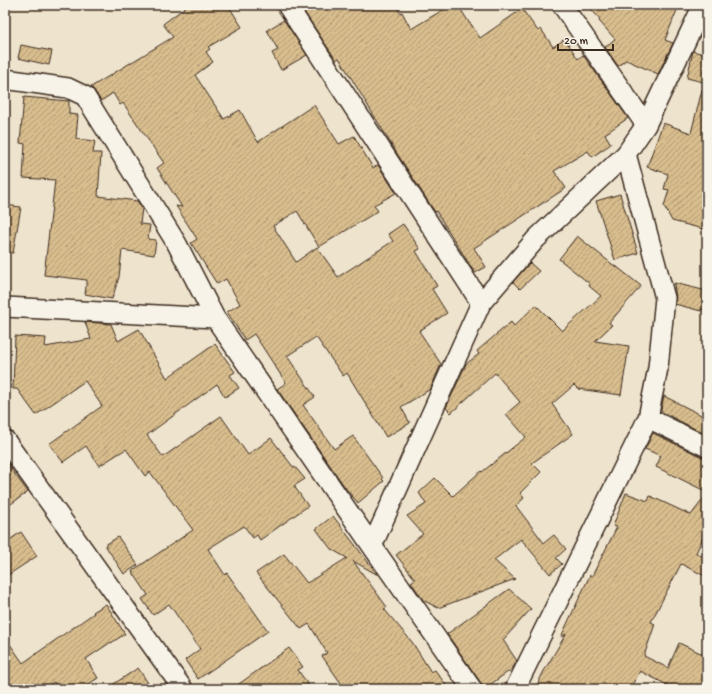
<svg xmlns="http://www.w3.org/2000/svg" width="712" height="694" font-family="'Gochi Hand',sans-serif">
<style>
.building{fill:url(#building-hatch);stroke:#3b2a1e}
.lines{fill:none;stroke-linecap:round;stroke-linejoin:round}
.street-casing{stroke:#3b2a1e;stroke-width:22}
.street{stroke:#f7f3e8;stroke-width:19}
</style>
<defs>
<pattern id="building-hatch" width="6" height="6" patternUnits="userSpaceOnUse"><rect width="6" height="6" fill="#d8bd8d"/><path d="M-1 1l2-2M0 6l6-6M5 7l2-2" fill="none" stroke="#b09a73"/></pattern>
</defs>
<rect width="100%" height="100%" fill="#eee3cd"/>
<filter id="ink" filterUnits="userSpaceOnUse"><feTurbulence type="fractalNoise" baseFrequency=".025" numOctaves="2"/><feDisplacementMap in="SourceGraphic" scale="8" xChannelSelector="R" yChannelSelector="G"/><feConvolveMatrix kernelMatrix="1 2 1 2 8 2 1 2 1" color-interpolation-filters="sRGB"/></filter>
<g filter="url(#ink)">
<path class="building" d="M188,5H228L242,27L208,47L210,49L206,52L213,62L195,75L224,119L240,110L258,142L314,105L339,144L354,136L373,168L378,165L396,193L374,205L378,211L319,247L297,211L273,226L296,262L317,247L338,277L393,241L388,234L403,224L420,249L416,251L437,286L432,289L447,313L419,331L441,364L430,390H429L401,407L410,423L386,437L347,373L343,376L316,337L287,356L315,397L303,405L334,449L353,436L383,478L382,479L384,481L358,503L347,490L277,389L286,383L254,334L245,340L227,312L240,304L226,279L217,284L191,243L197,239L176,206L182,207L157,168L164,163L123,103L120,105L113,93L101,101L94,90L91,87L173,37L163,24Z
M302,5H396L400,13L402,12L411,29L451,5H458L470,24H471L480,38L522,9L538,31L541,29L553,47L565,39L578,59L583,55L628,118L605,134L611,144L592,157L588,151L554,171L566,188L474,248L486,267L475,273L436,211L435,212L396,152L339,58L336,60L303,10L304,9Z
M587,5H679L665,40L673,43L658,74L626,60L618,66L605,47L615,39L599,21L600,19Z
M284,20L307,55L281,70L272,53L278,50L267,30Z
M21,45L52,51L49,65L18,58Z
M693,51L707,55V83L687,78Z
M702,90L707,91V230L672,221L664,206L669,190L664,189L668,174L647,167L663,123L691,133Z
M24,97L69,101V114L78,115L76,139L95,141L93,153H101L98,196L137,201L142,208L140,224L150,225L148,239L156,240L154,255L122,250L119,277L112,299L85,294L87,280L44,275L55,180L23,178L25,144L20,143Z
M620,194L638,253L615,260L596,201Z
M5,205L21,207L13,253L5,252Z
M577,236L617,268L616,266L641,286L609,323L612,325L595,341L629,346L621,395L578,389L574,385L552,404L573,434L532,463L541,472L520,493L524,498L516,506L544,543L554,535L566,549L556,558L562,564L550,574L521,539L494,560L515,579L438,608L423,600L411,582L415,579L396,555L423,534L407,516L426,504L419,493L435,478L453,496L481,471L482,472L526,437L506,414L520,402L495,373L451,413L446,408L466,364L479,354L477,351L511,322L514,326L536,305L562,331L601,296L589,286L590,284L559,259Z
M530,263L539,271L520,289L513,282Z
M674,283L707,291V310L701,309V311L675,304L676,299Z
M85,322L111,324L118,341L139,329L167,378L215,344L235,372L230,375L239,388L225,397L217,384L147,435L163,457L221,416L248,455L271,438L294,468L295,467L305,479L294,486L308,506L260,540L257,535L253,538L244,526L208,549L225,575L227,573L268,631L198,679L185,660L200,649L169,604L153,615L142,599L148,595L132,571L193,530L150,472L145,476L126,449L99,466L86,446L63,462L49,444L102,406L85,381L36,415L17,389H13L15,336L46,338L45,347L91,339Z
M664,396L707,418V435L662,412L661,410Z
M653,433L702,457L707,458V492L656,467L661,456L645,449Z
M5,461L28,492L5,508Z
M626,493L648,501L650,496L691,515L707,494V528L696,553L707,559V577L681,564L651,622L655,624L644,656L668,668L679,643L707,656V689H675L640,671L630,689H535L544,671L566,634L561,637L590,575L592,576L617,527L613,526Z
M333,516L378,575L353,561L387,607L384,609L412,642L431,672L435,670L449,689H345L322,656L327,653L309,624L301,629L256,573L284,554L307,583L347,558L331,549L316,529Z
M21,532L37,556L5,577V543Z
M118,537L138,565L124,574L105,545Z
M509,589L531,609L503,640L517,661L512,669L484,689L481,683L447,634Z
M106,604L125,634L111,643V642L86,659L98,678L81,689H58L54,682L43,689H5V637L23,663L94,613L93,612Z
M289,648L303,667L298,670L311,689H232Z
M138,668L152,689H106Z"/>
<g class="lines">
<defs>
<path id="street" d="M287,5L481,303
M562,5L646,125
M5,79L68,88L85,96L177,244L215,318L372,546L472,689
M5,307L215,318
M648,418L707,447
M5,440L183,689
M372,546L481,303L536,239L626,154L646,125L703,5
M515,689L648,418L658,368L665,298L626,154"/>
</defs>
<use href="#street" class="street-casing"/>
<use href="#street" class="street"/>
</g>
</g>
<rect width="712" height="694" fill="none" stroke="#f7f3e8" stroke-width="20"/>
<rect x="10" y="10" width="692" height="674" fill="none" stroke="#3b2a1e" stroke-width="1.5" filter="url(#ink)"/>
<path d="M558 44v6h55v-6" fill="none" stroke="#3b2a1e" stroke-width="2"/>
<text x="564" y="44" font-size="12" fill="#3b2a1e" stroke="#f7f3e8" stroke-width="3" paint-order="stroke">20 m</text>
</svg>
